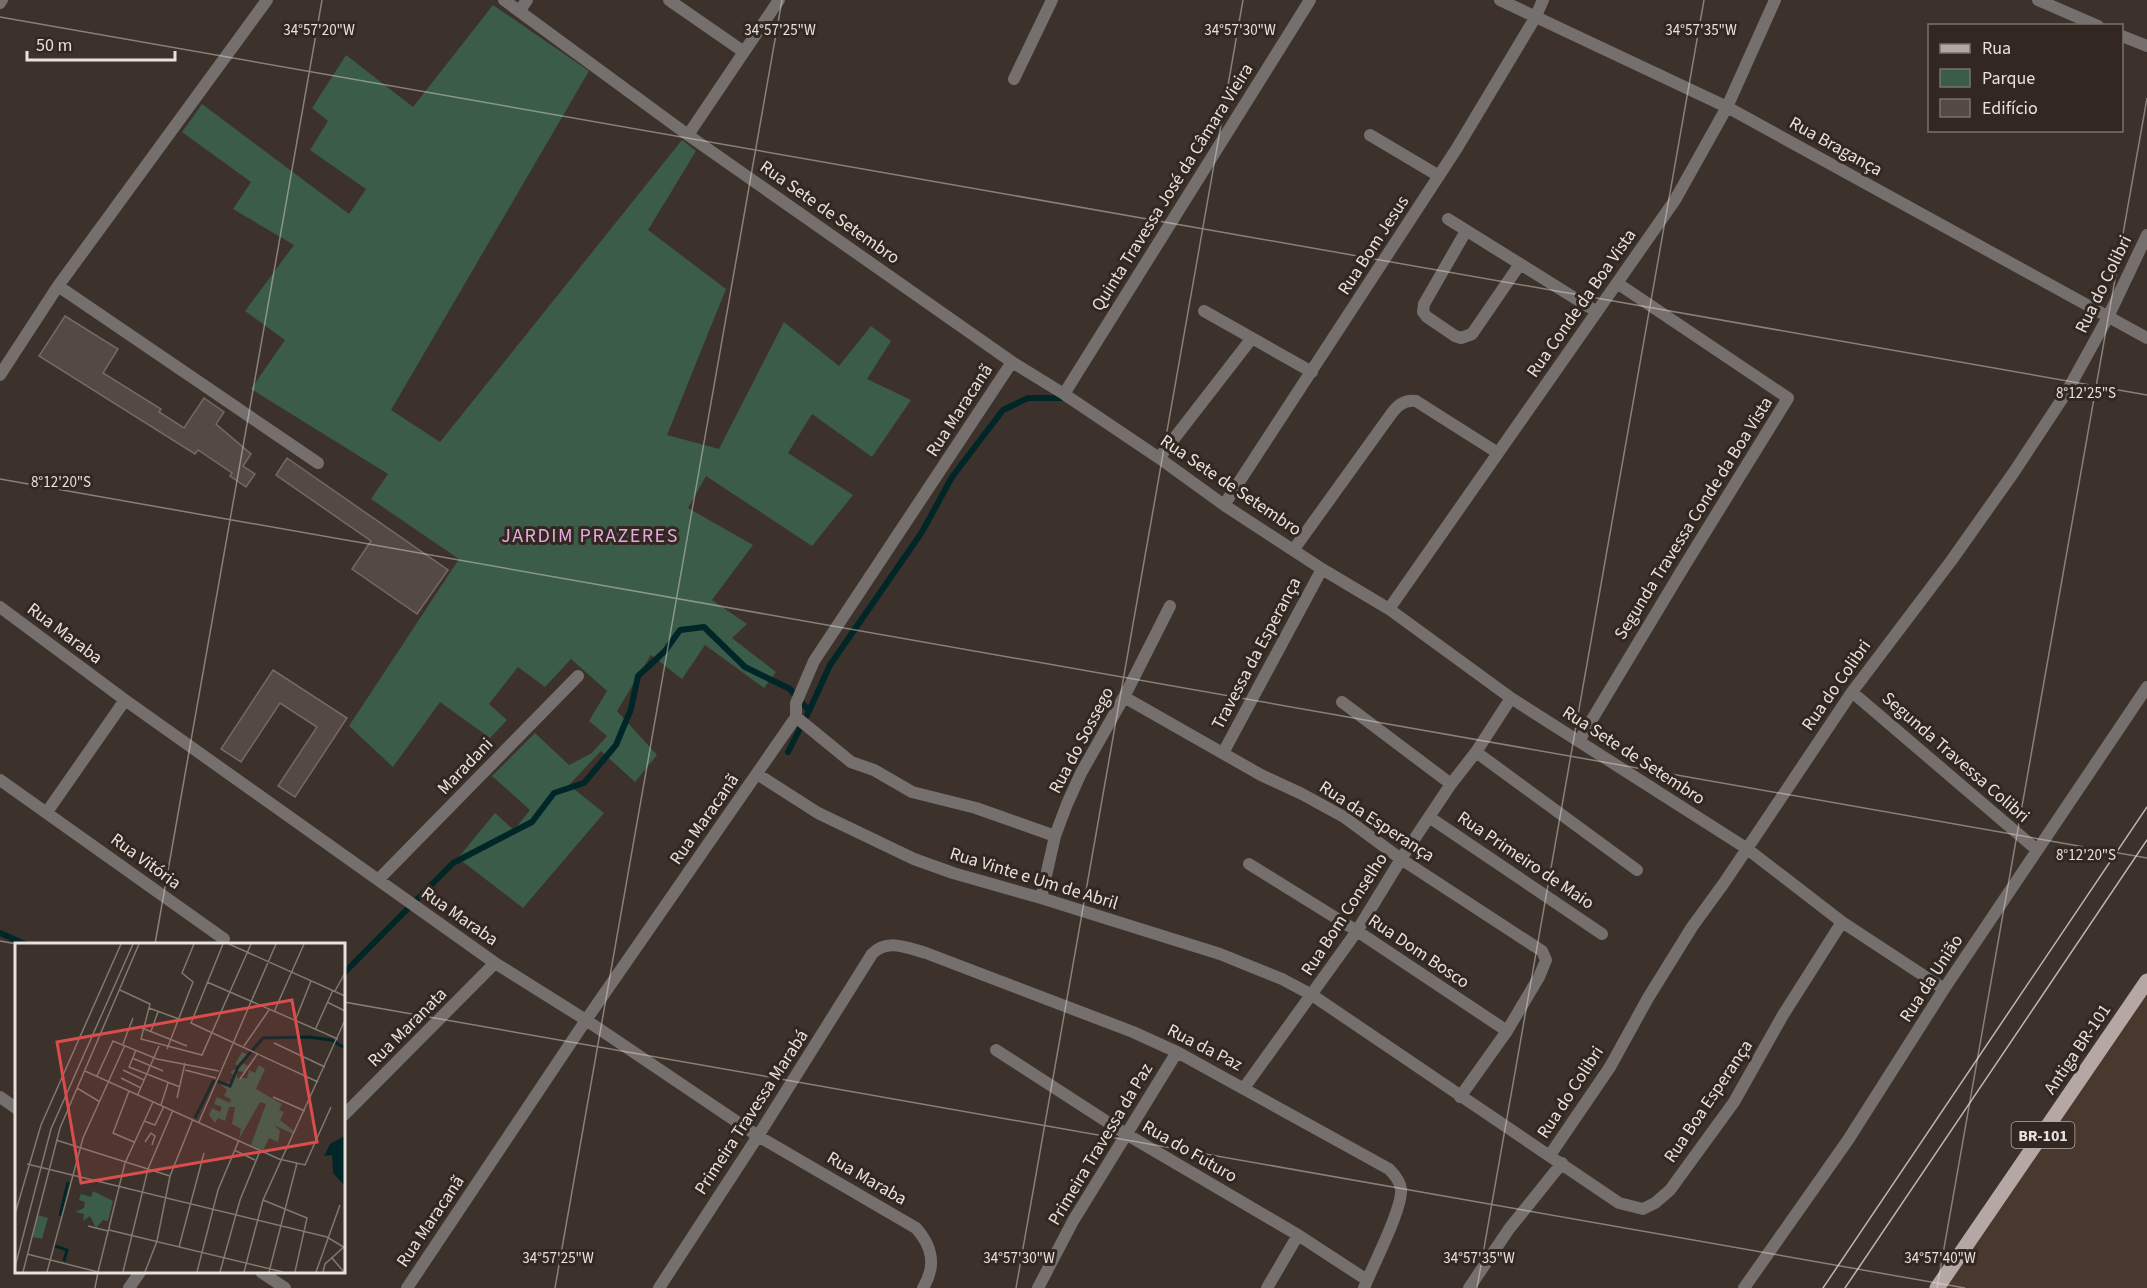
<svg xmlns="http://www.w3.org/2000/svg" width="2147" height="1288" font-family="'Source Sans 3',sans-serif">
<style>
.built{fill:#48382d}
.green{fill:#3a5c49}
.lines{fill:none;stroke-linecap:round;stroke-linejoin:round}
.stream{stroke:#012627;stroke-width:6}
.building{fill:#554a43;stroke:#756a62;stroke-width:1.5}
.street{stroke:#756f6d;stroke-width:12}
.primary{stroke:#b5a8a4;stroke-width:15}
.tram{stroke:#beb6b2;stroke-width:1.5}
.ticks{fill:none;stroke:#e8e1dd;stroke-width:1.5;stroke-opacity:0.45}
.labels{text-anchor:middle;stroke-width:6;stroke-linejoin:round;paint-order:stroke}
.shield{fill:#322821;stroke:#b1aaa5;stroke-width:1.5}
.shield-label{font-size:16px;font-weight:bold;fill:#e8e1dd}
.street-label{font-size:18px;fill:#e8e1dd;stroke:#322821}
.neighbourhood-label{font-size:20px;letter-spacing:1.5px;fill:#e7a9df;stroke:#322821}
.inset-river{fill:none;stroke:#012627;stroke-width:3}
.inset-road{fill:none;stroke:#817872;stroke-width:1.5}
.view{fill:#da4d4c;fill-opacity:0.15;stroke:#da4d4c;stroke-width:3}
.inset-edge{fill:none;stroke:#e8e1dd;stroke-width:3}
.ticks-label{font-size:15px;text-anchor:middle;fill:#e8e1dd;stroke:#322821;stroke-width:6;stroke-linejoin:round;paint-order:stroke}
</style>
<rect width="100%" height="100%" fill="#3c322b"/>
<path class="built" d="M2147,971V1288H1941L2073,1091Z"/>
<path class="green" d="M493,5L589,71L391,410L440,442L682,140L696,151L648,230L726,289L667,435L719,449L784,322L839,366L871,326L891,341L867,379L911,400L872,457L812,414L788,453L853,495L812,546L706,476L688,508L753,545L712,600L747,624L732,638L776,672L764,688L705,645L682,679L651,655L617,711L657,755L635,782L601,751L569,785L604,813L523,908L458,858L495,813L514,830L530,810L492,776L535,733L569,765L592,753L607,736L589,721L607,691L571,659L545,687L518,667L489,704L507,720L490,738L440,702L393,767L349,726L459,559L371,499L388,474L251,389L285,340L245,311L294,245L233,209L251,182L182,132L202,104L349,214L366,189L310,150L328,121L312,108L346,55L413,107Z"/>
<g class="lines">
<path class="stream" d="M809,711L830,665L922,532L952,477L1003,410L1028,398H1061
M0,933L25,944
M344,973L453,863L532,822L554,793L584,783L616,745L631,709L638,676L665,651L680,630L704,627L745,667L790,689L809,711L788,752"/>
</g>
<path class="building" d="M65,316L118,349L103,373L161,409L159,412L184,428L204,398L224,412L216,424L251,454L243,466L255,474L246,487L230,476L232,473L198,450L195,454L39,356Z
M287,458L448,570L417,614L352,569L371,541L276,475Z
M273,670L347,718L295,797L278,786L317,727L280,703L241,762L221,749Z"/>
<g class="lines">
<path class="street" d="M504,0L688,135L1012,362L1064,394L1159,458L1224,505L1322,569L1389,609L1511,698L1746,848L1842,922L1944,989
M669,0L744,52
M1500,0L1727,107L2147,338
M2038,0L2098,26
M0,3L2,0
M520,10L527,0
M2122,36L2147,46
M1014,79L1052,0
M688,135L779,0
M1370,135L1439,176
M1448,219L1597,312
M1466,231L1424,304L1423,312L1427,317L1455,336L1461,338L1472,334L1520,264
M58,286L318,463
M1204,311L1312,372
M0,375L58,286L267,0
M1064,394L1310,0
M1159,458L1252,338
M1224,505L1457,148L1535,18L1543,0
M1294,549L1389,417C1396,407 1403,399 1416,401L1498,453
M0,607L125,700L495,963L586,1020L758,1136L916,1228C932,1246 937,1265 923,1288
M1389,609L1675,200L1727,107L1775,0
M1852,692L2037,850
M1124,697L1261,775L1302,794L1344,817L1401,859L1542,951L1546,960L1539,977L1507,1031L1460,1097
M1342,702L1451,784
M796,717L851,762L874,770L912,792L976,808L1055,836
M1579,741L1685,565L1788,398L1617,283
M1476,752L1637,870
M1223,753L1322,569
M757,774L818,813L914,859L953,873L1041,898L1220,954L1282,979L1312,995L1619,1203L1643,1209L1655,1203L1670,1190L1734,1102L1783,1015L1842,922
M0,780L224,939
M47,812L125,700
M1429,817L1602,934
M1249,864L1357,931L1507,1031
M378,880L578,676
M1041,898L1055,836L1067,804L1081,773L1124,697L1170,606
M996,1050L1126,1134L1298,1235L1367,1280
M1244,1088L1357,931L1401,859L1451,784L1476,752L1511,698
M0,1097L16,1108
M344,1115L495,963
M1550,1155L1610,1067L1648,998L1692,927L1724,883L1852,692L1951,561L2014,472L2066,393L2108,317L2147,235
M261,1272L285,1288
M129,1288L140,1272
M407,1288L586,1020L796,717V703L814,661L1012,362
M659,1288L758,1136L872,954C887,938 907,948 926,953L1133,1032L1177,1052L1389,1169C1395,1175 1400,1181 1401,1189C1403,1208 1372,1267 1364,1288
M1038,1288L1073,1221L1177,1052
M1267,1288L1298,1235
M1469,1288L1509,1229L1562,1163
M1744,1288L1848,1140L1944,989L2147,687"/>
<path class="primary" d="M1937,1288L2147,981"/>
<path class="tram" d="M1823,1288L2147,807
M1845,1288L2147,840"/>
</g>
<path class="ticks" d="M0,17L2147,395M0,479L2147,858M0,941L17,944M155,944L322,0M344,1002L1965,1288M95,1288L98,1272M555,1288L782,0M1016,1288L1243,0M1477,1288L1704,0M1937,1288L2147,98"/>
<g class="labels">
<rect class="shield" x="2011.5" y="1122" width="63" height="26" rx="4.5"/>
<g class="shield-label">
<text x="2043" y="1141">BR-101</text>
</g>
<g class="street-label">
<text transform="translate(1836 146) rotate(29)" y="6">Rua Bragança</text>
<text transform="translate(1172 187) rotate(-58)" y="6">Quinta Travessa José da Câmara Vieira</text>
<text transform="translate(830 212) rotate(35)" y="6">Rua Sete de Setembro</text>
<text transform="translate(1373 245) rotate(-57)" y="6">Rua Bom Jesus</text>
<text transform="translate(2103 284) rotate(-64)" y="6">Rua do Colibri</text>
<text transform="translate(1581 303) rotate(-55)" y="6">Rua Conde da Boa Vista</text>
<text transform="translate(959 410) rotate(-57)" y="6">Rua Maracanã</text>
<text transform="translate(1231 485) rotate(34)" y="6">Rua Sete de Setembro</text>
<text transform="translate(1693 518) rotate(-58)" y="6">Segunda Travessa Conde da Boa Vista</text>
<text transform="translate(65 633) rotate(37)" y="6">Rua Maraba</text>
<text transform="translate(1256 653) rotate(-62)" y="6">Travessa da Esperança</text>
<text transform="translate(1836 685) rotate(-55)" y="6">Rua do Colibri</text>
<text transform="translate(1081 740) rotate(-62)" y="6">Rua do Sossego</text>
<text transform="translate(1634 755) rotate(33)" y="6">Rua Sete de Setembro</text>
<text transform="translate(1956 757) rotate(41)" y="6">Segunda Travessa Colibri</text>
<text transform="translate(465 766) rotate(-46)" y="6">Maradani</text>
<text transform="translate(704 819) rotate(-55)" y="6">Rua Maracanã</text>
<text transform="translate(1377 821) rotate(33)" y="6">Rua da Esperança</text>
<text transform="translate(1526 860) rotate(34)" y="6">Rua Primeiro de Maio</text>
<text transform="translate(146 861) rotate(36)" y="6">Rua Vitória</text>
<text transform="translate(1034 878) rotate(17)" y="6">Rua Vinte e Um de Abril</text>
<text transform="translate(1344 914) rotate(-57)" y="6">Rua Bom Conselho</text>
<text transform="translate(460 916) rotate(35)" y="6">Rua Maraba</text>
<text transform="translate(1419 951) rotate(34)" y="6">Rua Dom Bosco</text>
<text transform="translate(1931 978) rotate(-57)" y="6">Rua da União</text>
<text transform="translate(407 1027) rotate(-45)" y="6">Rua Maranata</text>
<text transform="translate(1205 1047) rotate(27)" y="6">Rua da Paz</text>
<text transform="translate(2077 1049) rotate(-56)" y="6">Antiga BR-101</text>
<text transform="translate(1570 1092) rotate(-57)" y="6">Rua do Colibri</text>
<text transform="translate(1708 1101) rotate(-56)" y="6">Rua Boa Esperança</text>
<text transform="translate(751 1112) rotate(-57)" y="6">Primeira Travessa Marabá</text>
<text transform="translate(1100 1144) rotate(-59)" y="6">Primeira Travessa da Paz</text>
<text transform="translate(1190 1151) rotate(30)" y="6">Rua do Futuro</text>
<text transform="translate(867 1178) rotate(30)" y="6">Rua Maraba</text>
<text transform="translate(430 1221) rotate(-56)" y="6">Rua Maracanã</text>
</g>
<g class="neighbourhood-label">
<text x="590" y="542">JARDIM PRAZERES</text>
</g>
</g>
<g transform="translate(15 943)">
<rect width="330" height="330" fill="#3c322b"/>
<path d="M227,109L235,113L228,120L233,123L229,129L222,128V135H232L234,127L240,130L244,122L250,126L241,146L267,161L264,167L269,169L265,177L279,188L278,191L259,182L265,188L263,199L254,195L248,208L236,202L251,161L245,159L224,196L226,186L217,181L220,164H214L210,178L203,175L200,180L194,172L197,165L205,169L207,164L199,161L202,154L215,160L216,156L209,153L212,147L204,140L218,139L220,133L215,129L224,124L220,121ZM78,248L98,258L93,278L88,277L81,285L75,273L68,278L69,271L60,269L69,265L70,259L64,257L66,251L76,254ZM22,272L33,275L27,296L18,294Z" fill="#3a5c49"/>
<path d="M330,193V243L318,230L317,212L309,213L315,201Z" fill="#012627"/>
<path class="inset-river" d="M202,138L215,143L223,124L248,95L294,94L316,97L330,105M180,175L199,137M45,273L53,239M40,303L52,307L49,318"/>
<path class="inset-road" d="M208,1L176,80L303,139M214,1L330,53M192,39L323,96M105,47L135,61L126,96L187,112L236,1M320,48L330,30M312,59L330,68M134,65L164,76M259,69L289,1M280,78L296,38M127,85L172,103M300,87L318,47M136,88L143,69M259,100L310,124M108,101L118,75M229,103L254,67M152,106L178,39L167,30L179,1M121,107L114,124L165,144M117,115L148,128M108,127L129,137M170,127L201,135M70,128L264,216L290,222L316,164M82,133L98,98L142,116L204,128M106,135L126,145M225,136L243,110M62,145L85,159M114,148L98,190L119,199M123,151L144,103M258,154L290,168M162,155L170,120M146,162L153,140M129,178L140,182L149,163M184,179L261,1M41,197L155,233M130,199L136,190L140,193L137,202M219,207L240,217M12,221L312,294L330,305M248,257L292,275L280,329M0,271L26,182L106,1M73,283L93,288M94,287L268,329M164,304L189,210M12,311L83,329L110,220L138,159M317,315L329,329M0,324L36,186L118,1M8,329L45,185L124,1M32,329L68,195L110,102M108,329L133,226L158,167M130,329L142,298L155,233L178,176M182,329L203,247L224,197M205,329L225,257L245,208M229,329L248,257L330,77M254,329L282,220M301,329L325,262M308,329L310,321L330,303"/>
<path class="view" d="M277,57L302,199L66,240L42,99Z"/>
<rect width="330" height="330" class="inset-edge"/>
</g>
<g class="ticks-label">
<text x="319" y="35">34°57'20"W</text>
<text x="780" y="35">34°57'25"W</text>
<text x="1240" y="35">34°57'30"W</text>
<text x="1701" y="35">34°57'35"W</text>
<text x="2086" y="398">8°12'25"S</text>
<text x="61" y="487">8°12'20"S</text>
<text x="2086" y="860">8°12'20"S</text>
<text x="558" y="1263">34°57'25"W</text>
<text x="1019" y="1263">34°57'30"W</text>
<text x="1479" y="1263">34°57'35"W</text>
<text x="1940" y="1263">34°57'40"W</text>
</g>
<rect x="1928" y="24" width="195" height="108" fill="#322821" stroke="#7b726c" stroke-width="1.5"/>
<rect x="1940" y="44" width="30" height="9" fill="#b5a8a4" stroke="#7b726c" stroke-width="1.5"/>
<text x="1982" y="54" font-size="18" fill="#e8e1dd">Rua</text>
<rect x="1940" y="69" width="30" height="18" fill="#3a5c49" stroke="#7b726c" stroke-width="1.5"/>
<text x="1982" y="84" font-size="18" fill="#e8e1dd">Parque</text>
<rect x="1940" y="99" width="30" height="18" fill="#554a43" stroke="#7b726c" stroke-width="1.5"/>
<text x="1982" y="114" font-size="18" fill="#e8e1dd">Edifício</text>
<path d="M27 51v9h148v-9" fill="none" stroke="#e8e1dd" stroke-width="3"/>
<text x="36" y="51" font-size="18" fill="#e8e1dd" stroke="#322821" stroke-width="4.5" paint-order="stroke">50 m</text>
</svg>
